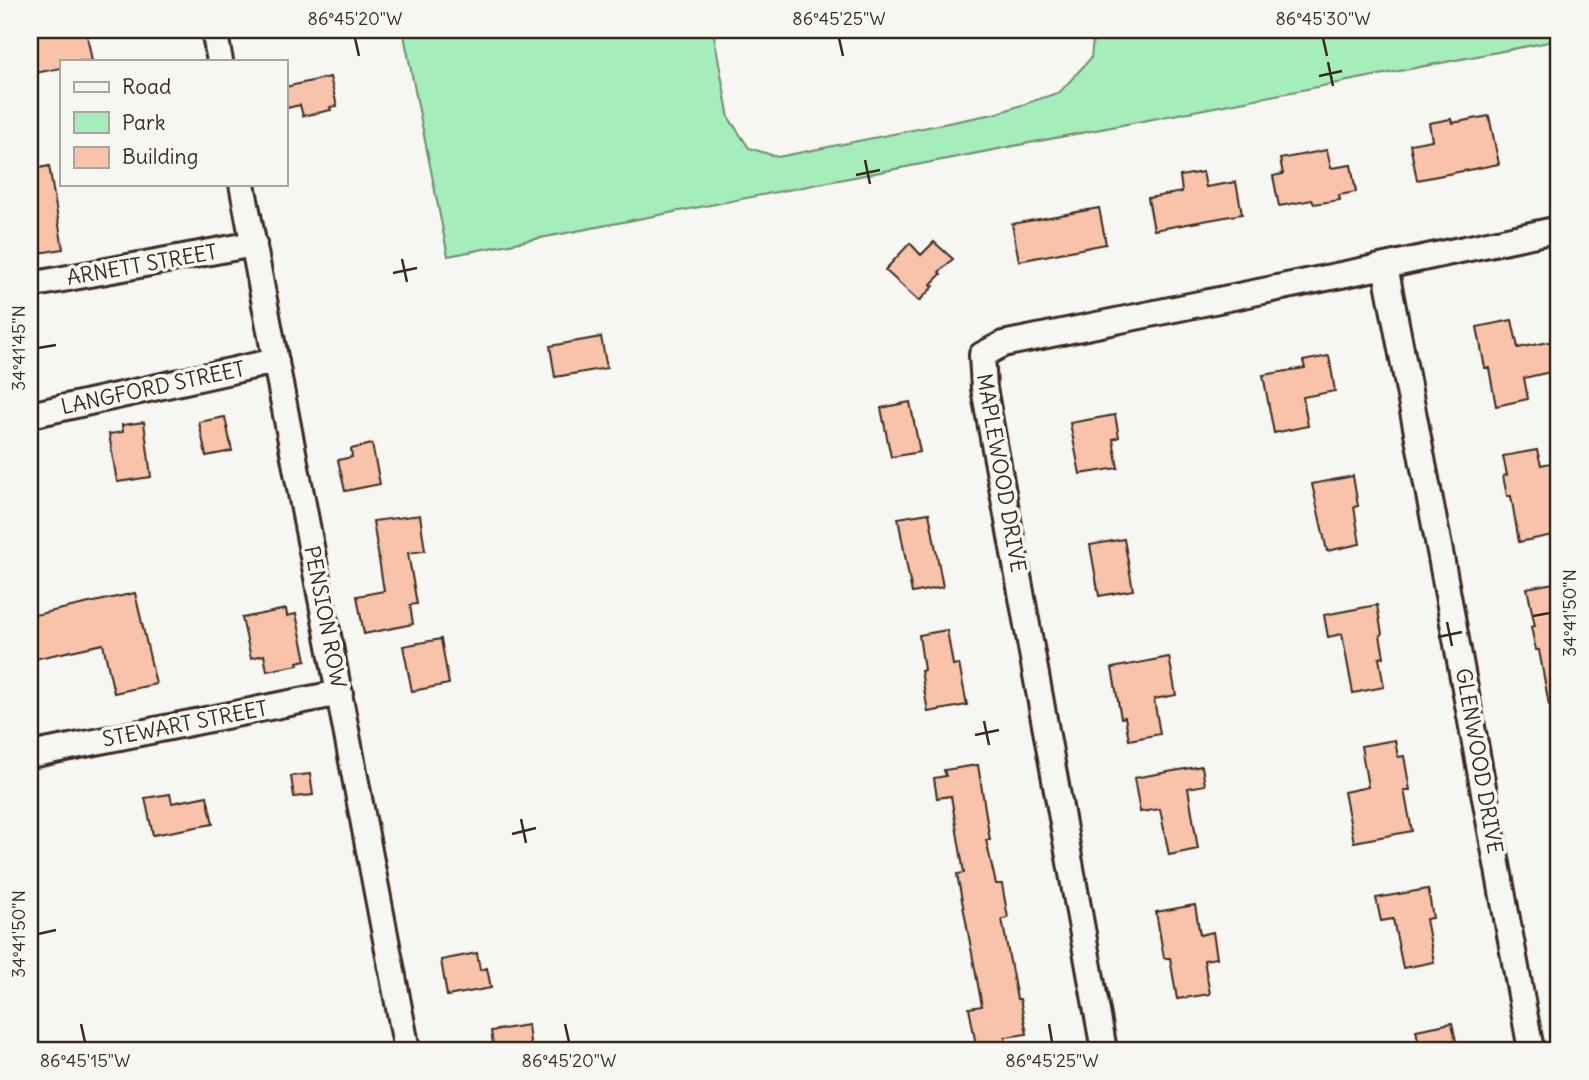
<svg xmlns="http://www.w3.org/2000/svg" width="1589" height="1080" font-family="Delius,sans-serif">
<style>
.green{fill:#a5edba;stroke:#708c6c;stroke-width:2}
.building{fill:#f8c3aa;stroke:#3b2a1e;stroke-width:2}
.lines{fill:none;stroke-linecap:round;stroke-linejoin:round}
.street-casing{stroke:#3b2a1e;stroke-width:30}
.street{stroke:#f6f6f2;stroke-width:24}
.ticks{fill:none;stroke:#3b2a1e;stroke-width:2.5}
.labels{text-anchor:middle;stroke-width:7;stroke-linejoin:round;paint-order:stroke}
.street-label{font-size:21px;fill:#3b2a1e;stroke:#f6f6f2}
.neatline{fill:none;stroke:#3b2a1e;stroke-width:2.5}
.ticks-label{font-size:18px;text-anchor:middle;fill:#3b2a1e}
</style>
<rect width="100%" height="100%" fill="#f6f6f2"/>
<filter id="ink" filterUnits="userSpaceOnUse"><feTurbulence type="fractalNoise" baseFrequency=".0143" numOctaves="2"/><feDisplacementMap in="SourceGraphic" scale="14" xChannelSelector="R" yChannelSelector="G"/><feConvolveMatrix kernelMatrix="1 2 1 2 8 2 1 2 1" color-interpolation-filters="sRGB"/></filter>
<g filter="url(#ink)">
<path class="green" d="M403,30H713L729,118L749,148L778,157L998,113L1060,92L1091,58L1094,30H1559V40L448,256Z"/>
<path class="building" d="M30,30H86L92,61H61V68L30,74Z
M330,77L337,106L330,107L331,110L303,116L300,105L287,108L285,87Z
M1489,116L1499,164L1417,180L1410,144L1432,140L1429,123L1451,119L1452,123Z
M1327,150L1331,168L1351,165L1356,192L1339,195L1340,200L1314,204L1312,200L1279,206L1273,176L1283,174L1280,159Z
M49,166L63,249L33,254L30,240V170Z
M1203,172L1206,187L1236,182L1242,214L1154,230L1148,198L1182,192L1180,176Z
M1099,208L1106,244L1019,261L1012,224Z
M934,242L953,259L939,272L941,274L931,284L934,286L919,301L885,270L910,243L921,255Z
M1512,320L1518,348L1553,341L1559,370L1524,378L1528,399L1496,406L1489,368H1485L1477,327Z
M601,337L607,368L555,377L550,346Z
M1329,356L1335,391L1303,397L1308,426L1274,433L1263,375L1305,368L1303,361Z
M910,402L920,452L891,457L881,408Z
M1115,415L1119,437L1113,439L1118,468L1080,474L1070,423Z
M225,417L232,451L206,456L199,422Z
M144,422L151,477L117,482L109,434L123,432L122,425Z
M372,444L380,484L345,491L338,460L352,457L351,449Z
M1537,450L1541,465L1559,461V528L1552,530L1553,535L1519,542L1511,496H1507L1503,476L1507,475L1503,456Z
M1353,476L1358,506L1354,507L1360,544L1327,551L1312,484Z
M929,513L943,587L912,593L898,518Z
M420,515L425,551L408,553L417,604L410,605L413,624L364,634L357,596L384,591L373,521Z
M1124,539L1133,590L1099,596L1090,545Z
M1559,582V704L1549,705L1539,650H1536L1531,627L1535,626L1527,588Z
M135,593L156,684L114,693L103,644L30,660V616Z
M1377,605L1382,634L1380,635L1384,657L1379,658L1384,687L1353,693L1342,634L1328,637L1324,615Z
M286,609L287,616L296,614L306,660L297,662L298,665L267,671L264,655L251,658L242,618Z
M947,630L953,665L959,664L967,705L928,712L921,671L924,670L919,635Z
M441,639L449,684L412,691L403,646Z
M1169,657L1176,695L1154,699L1160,734L1129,740L1125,717L1121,718L1112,668Z
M1395,740L1398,757L1404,756L1410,790H1404L1412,831L1354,842L1344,792L1368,787L1361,746Z
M978,765L990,840H986L996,884H1002L1008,918L1002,919L1017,999H1020L1027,1034L1005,1037L1007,1050H977L969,1008L982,1006L957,874L964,873L951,796L937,798L934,778L946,776L944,770Z
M1202,766L1205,785L1188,788L1198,849L1169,855L1160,809L1140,812L1134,778Z
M310,774L313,795L294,797L291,776Z
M170,794L172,803L207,796L213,824L153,835L145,798Z
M1428,889L1433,918L1426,919L1434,962L1403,968L1393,919L1381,921L1376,898Z
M1195,905L1200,935L1213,932L1217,958L1204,960L1210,994L1177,999L1170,958H1164L1156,912Z
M477,953L480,970L487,968L491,988L447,996L441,960Z
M1452,1023L1458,1050H1420L1416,1030Z
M528,1025L531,1050H494L491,1031Z"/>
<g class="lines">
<defs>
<path id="street" d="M214,30L220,61
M242,184L407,1050
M1385,266L1441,557L1531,1050
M30,285L254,244
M30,415L276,361
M30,755L340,693
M1104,1050L984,388L982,355L1003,344L1385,266L1559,229"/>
</defs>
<use href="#street" class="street-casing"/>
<use href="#street" class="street"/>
</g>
</g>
<path class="ticks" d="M355,38L359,56M839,38L843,56M1323,38L1327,56M1328,62L1333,86M1319,76L1342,71M865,160L870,184M856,175L880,170M402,259L407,282M393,273L417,268M38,348L56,345M1533,616L1550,613M1447,622L1452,646M1438,637L1462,632M984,721L989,745M975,735L999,730M521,819L526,843M512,834L536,828M38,934L56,930M81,1024L85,1042M565,1024L569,1042M1049,1024L1052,1042"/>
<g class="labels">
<g class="street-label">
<text transform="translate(142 265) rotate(-10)" y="7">ARNETT STREET</text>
<text transform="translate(153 388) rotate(-12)" y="7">LANGFORD STREET</text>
<text transform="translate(1001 473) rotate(80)" y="7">MAPLEWOOD DRIVE</text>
<text transform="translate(325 617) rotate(79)" y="7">PENSION ROW</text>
<text transform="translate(185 724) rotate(-11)" y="7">STEWART STREET</text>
<text transform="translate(1479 761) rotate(80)" y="7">GLENWOOD DRIVE</text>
</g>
</g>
<rect width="1589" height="1080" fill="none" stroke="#f6f6f2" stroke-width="77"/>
<rect x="60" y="60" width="228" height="126" fill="#f6f6f2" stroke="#aba49d" stroke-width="2"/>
<rect x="74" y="82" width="35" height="10" fill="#f6f6f2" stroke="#aba49d" stroke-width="2"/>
<text x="122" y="94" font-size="21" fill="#3b2a1e">Road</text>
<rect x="74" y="112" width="35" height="21" fill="#a5edba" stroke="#aba49d" stroke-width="2"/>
<text x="122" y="130" font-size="21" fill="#3b2a1e">Park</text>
<rect x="74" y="147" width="35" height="21" fill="#f8c3aa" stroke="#aba49d" stroke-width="2"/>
<text x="122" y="164" font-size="21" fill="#3b2a1e">Building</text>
<rect x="38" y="38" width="1512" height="1004" class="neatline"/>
<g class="ticks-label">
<text x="355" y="25">86°45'20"W</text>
<text x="839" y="25">86°45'25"W</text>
<text x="1323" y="25">86°45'30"W</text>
<text transform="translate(19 348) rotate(-90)" y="6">34°41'45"N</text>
<text transform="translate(1570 613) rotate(-90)" y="6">34°41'50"N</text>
<text transform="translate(19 934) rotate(-90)" y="6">34°41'50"N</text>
<text x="85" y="1067">86°45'15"W</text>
<text x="569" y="1067">86°45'20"W</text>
<text x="1052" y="1067">86°45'25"W</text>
</g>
</svg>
